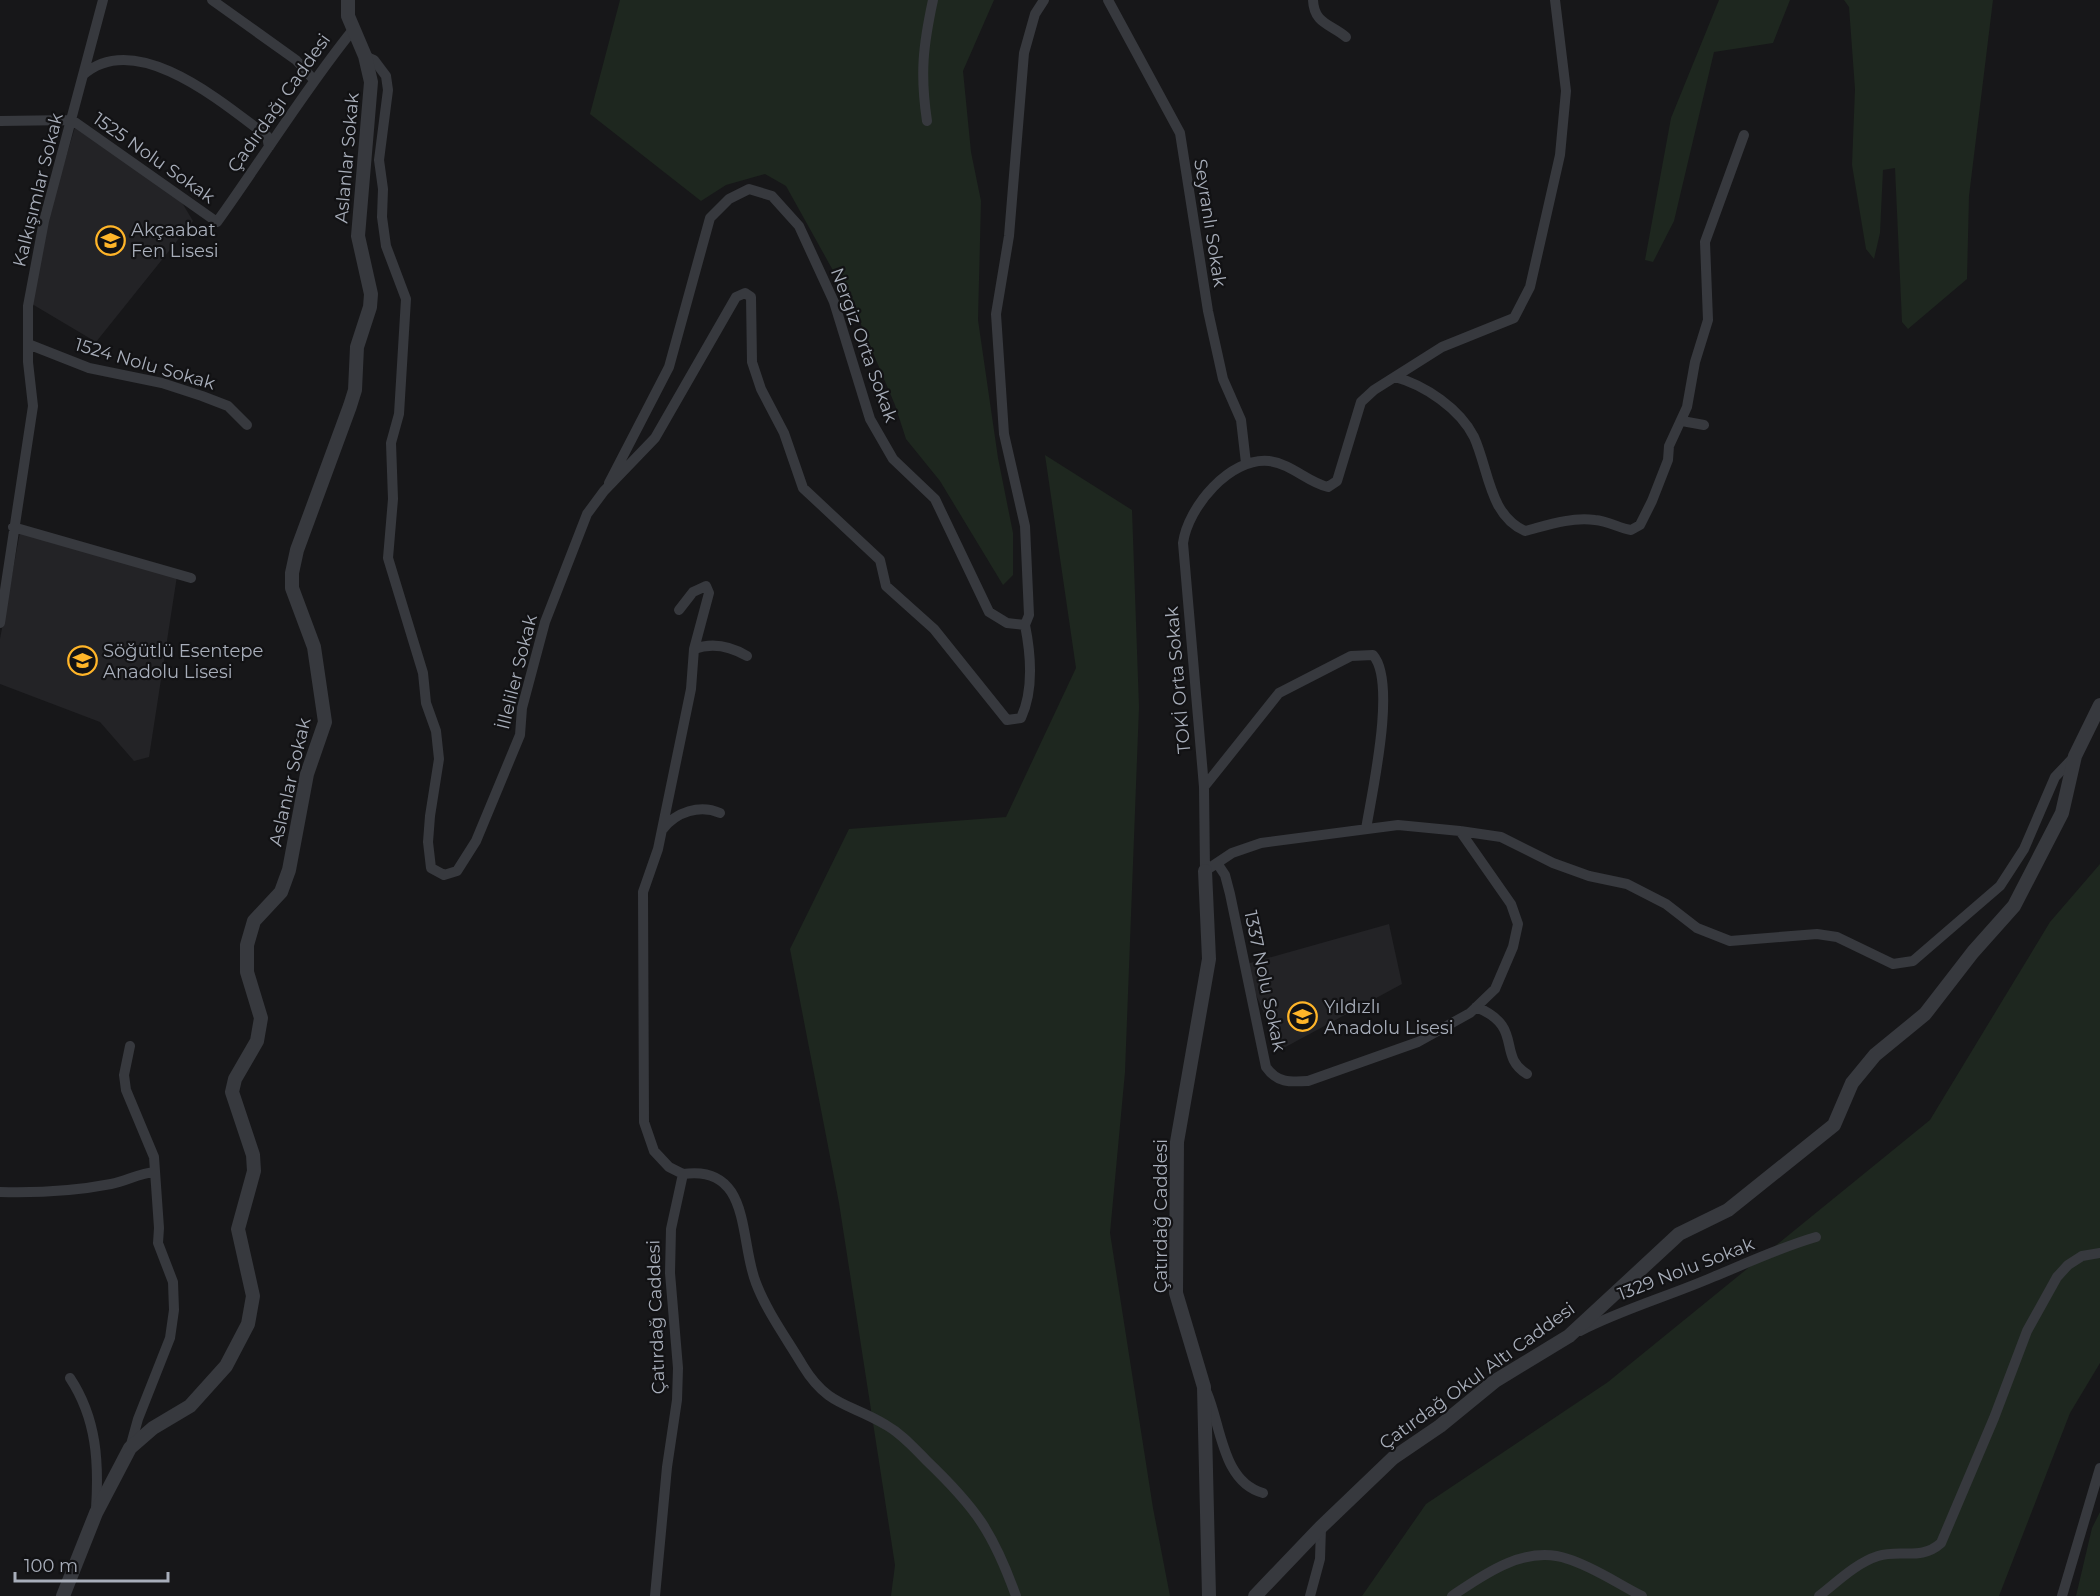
<svg xmlns="http://www.w3.org/2000/svg" width="2100" height="1596" font-family="Montserrat,sans-serif">
<style>
.built{fill:#232326}
.green{fill:#1e271f}
.lines{fill:none;stroke-linecap:round;stroke-linejoin:round}
.minor{stroke:#37393e;stroke-width:10}
.tertiary{stroke:#37393e;stroke-width:14}
.labels{text-anchor:middle;stroke-width:4.5;stroke-linejoin:round;paint-order:stroke}
.street-label{font-size:18px;fill:#a8aeba;stroke:#121214}
.poi-label{font-size:18px;fill:#a8aeba;stroke:#121214;text-anchor:start}
</style>
<rect width="100%" height="100%" fill="#171719"/>
<path class="built" d="M75,127L178,196L193,221L96,342L32,304L36,258Z
M20,532L177,576L149,757L134,761L100,722L0,684V639Z
M1389,924L1402,984L1280,1050L1243,965Z"/>
<path class="green" d="M620,0H994L963,71L971,152L981,201L978,320L998,458L1013,533V575L1003,585L940,481L906,439L895,405L855,310L786,186L765,174L726,185L701,201L590,114Z
M1719,0H1790L1773,43L1714,52L1674,221L1653,262L1645,260L1671,118Z
M1844,0H1993L1969,196L1967,279L1908,329L1902,322L1895,168L1883,170L1880,233L1874,259L1866,249L1852,165L1855,89L1849,7Z
M1045,455L1132,510L1139,707L1125,1072L1110,1233L1153,1508L1170,1596H891L895,1565L839,1203L790,949L849,829L1006,817L1076,668Z
M2100,864V1363L2070,1413L1999,1596H1362L1426,1504L1608,1382L1930,1120L2050,922Z
M2100,1512V1596H2076L2092,1528Z"/>
<g class="lines">
<path class="minor" d="M212,0L296,60L313,79
M1108,0L1180,133L1208,311L1223,379L1241,420L1246,463
M1313,0C1314,24 1331,24 1346,37
M365,56L374,60L386,76L388,90L379,160L383,189L382,217L386,246L406,299L399,414L391,443L393,499L388,558L423,673L426,703L436,731L439,759L430,816L428,842L431,868L444,875L457,871L476,841L520,735L522,708L545,622L587,514L604,491L655,438L736,297L745,293L751,297L752,362L761,389L784,433L803,488L880,560L886,586L934,629L1007,720L1021,718C1034,690 1031,655 1025,625
M83,75C136,28 223,103 267,136L269,147
M0,121L72,120L217,222C263,158 303,92 352,31
M927,121C920,74 923,46 933,0
M28,344L89,368L162,383L202,396L228,406L247,425
M1395,377C1425,385 1460,409 1474,437C1489,470 1489,515 1525,531C1548,525 1570,517 1595,520C1608,521 1619,528 1631,530L1640,525L1652,501L1668,460L1669,446L1687,407L1695,362L1708,320L1705,242L1744,135
M1682,421L1704,425
M609,483L669,367L710,218L729,199L749,189L772,196L799,226L834,302L870,419L893,459L935,499L989,612L1007,623L1025,625L1029,615L1025,526L1004,434L996,314L1009,236L1024,53L1035,14L1044,0
M13,527L191,578
M679,610L693,592L706,586L709,593L694,649L691,689L658,849L643,892L644,1122L654,1151L669,1167L683,1174
M0,623L33,406L28,362V306L44,221L103,0
M694,649C713,642 730,646 747,656
M1204,787L1279,693L1351,656L1373,655C1397,682 1372,792 1366,829
M663,829C676,812 700,804 720,813
M1217,863L1225,875L1230,894L1266,1067C1277,1083 1290,1082 1308,1081L1418,1042L1470,1013L1495,989L1513,947L1518,924L1511,904L1460,831
M1205,871L1204,787L1183,543C1188,507 1230,457 1269,461C1292,464 1307,482 1328,487L1337,481L1361,402L1374,390L1442,347L1514,318L1530,287L1560,155L1566,91L1555,0
M1205,871L1232,853L1261,843L1398,825L1460,831L1501,837L1553,863L1589,876L1627,884L1666,904L1697,928L1730,941L1817,934L1837,937L1893,964L1913,961L2000,886L2024,849L2055,777L2075,756
M1476,1007C1525,1027 1496,1055 1527,1074
M683,1174C752,1164 739,1241 756,1283C767,1312 787,1339 803,1366C828,1407 850,1403 886,1425C902,1434 914,1448 927,1461C976,1508 993,1532 1016,1596
M0,1192C37,1193 75,1191 111,1184C127,1181 139,1173 155,1172
M1580,1331C1623,1309 1669,1296 1713,1277C1747,1263 1781,1247 1816,1237
M70,1378C97,1419 99,1463 96,1509
M1207,1393C1221,1425 1222,1482 1263,1493
M130,1448L138,1419L170,1338L174,1310L173,1282L158,1243L159,1228L154,1157L126,1090L124,1075L130,1046
M655,1596L667,1467L677,1400L678,1368L670,1273L671,1229L683,1174
M1310,1596L1320,1559L1321,1527
M1452,1596C1484,1574 1526,1544 1568,1559C1594,1567 1618,1584 1642,1596
M1819,1596C1837,1582 1856,1563 1878,1556C1901,1549 1921,1561 1941,1543L1994,1418L2027,1331L2057,1277L2068,1265L2082,1256L2100,1253
M2062,1596L2100,1468"/>
<path class="tertiary" d="M1205,871L1209,959L1177,1142L1176,1293L1204,1387L1209,1596
M63,1596L96,1513L130,1448L153,1428L190,1406L226,1366L248,1324L253,1296L238,1229L254,1171L253,1155L232,1092L235,1079L257,1041L261,1018L247,972V945L254,921L281,892L289,870L307,774L325,722L314,647L292,588V573L297,550L350,406L355,390L357,347L370,307L371,294L358,236L371,82L365,56L348,16V0
M1255,1596L1321,1527L1393,1458L1440,1426L1495,1381L1569,1336L1679,1234L1728,1210L1834,1125L1852,1083L1875,1055L1925,1014L1973,952L2014,906L2062,813L2075,756L2100,705"/>
</g>
<defs>
<symbol id="school-ring" viewBox="-11 -11 22 22"><circle r="9.5" fill="#121214" stroke="#ffb529" stroke-width="1.5"/><path d="M0-5L7-2L0 1L-7-2ZM-4 1L0 2.5L4 1V4Q0 6-4 4Z" fill="#ffb529"/></symbol>
</defs>
<g fill-rule="evenodd">
<use href="#school-ring" x="94" y="224" width="33" height="33"/>
<use href="#school-ring" x="66" y="644" width="33" height="33"/>
<use href="#school-ring" x="1286" y="1000" width="33" height="33"/>
</g>
<g class="labels">
<g class="street-label">
<text transform="translate(279 103) rotate(-55)" y="6">Çadırdağı Caddesi</text>
<text transform="translate(154 158) rotate(35)" y="6">1525 Nolu Sokak</text>
<text transform="translate(347 158) rotate(-85)" y="6">Aslanlar Sokak</text>
<text transform="translate(38 190) rotate(-76)" y="6">Kalkışımlar Sokak</text>
<text transform="translate(1210 223) rotate(81)" y="6">Seyranlı Sokak</text>
<text transform="translate(864 345) rotate(70)" y="6">Nergiz Orta Sokak</text>
<text transform="translate(145 364) rotate(16)" y="6">1524 Nolu Sokak</text>
<text transform="translate(517 672) rotate(-76)" y="6">İlleliler Sokak</text>
<text transform="translate(1178 680) rotate(-95)" y="6">TOKİ Orta Sokak</text>
<text transform="translate(290 782) rotate(-77)" y="6">Aslanlar Sokak</text>
<text transform="translate(1265 981) rotate(78)" y="6">1337 Nolu Sokak</text>
<text transform="translate(1161 1216) rotate(-90)" y="6">Çatırdağ Caddesi</text>
<text transform="translate(1686 1269) rotate(-21)" y="6">1329 Nolu Sokak</text>
<text transform="translate(656 1317) rotate(-92)" y="6">Çatırdağ Caddesi</text>
<text transform="translate(1477 1376) rotate(-36)" y="6">Çatırdağ Okul Altı Caddesi</text>
</g>
<g class="poi-label">
<text x="131" y="236">Akçaabat<tspan x="131" dy="21">Fen Lisesi</tspan></text>
<text x="103" y="657">Söğütlü Esentepe<tspan x="103" dy="21">Anadolu Lisesi</tspan></text>
<text x="1324" y="1013">Yıldızlı<tspan x="1324" dy="21">Anadolu Lisesi</tspan></text>
</g>
</g>
<path d="M15 1572v9h153v-9" fill="none" stroke="#a8aeba" stroke-width="3"/>
<text x="24" y="1572" font-size="18" fill="#a8aeba" stroke="#121214" stroke-width="4.5" paint-order="stroke">100 m</text>
</svg>
